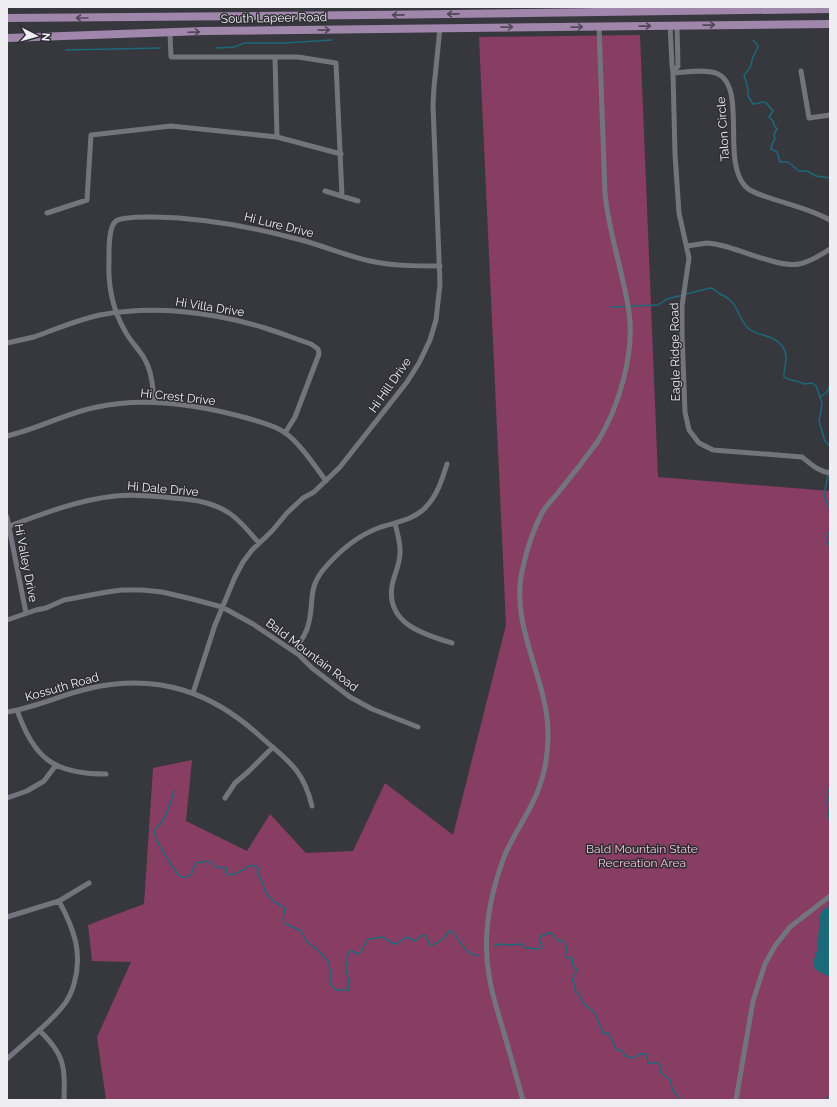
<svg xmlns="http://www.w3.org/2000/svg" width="837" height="1107" font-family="Raleway,sans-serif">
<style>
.green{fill:#883d62}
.water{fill:#1c697a}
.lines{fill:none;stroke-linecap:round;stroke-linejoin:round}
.stream{stroke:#1c697a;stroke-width:1.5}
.street{stroke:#74757c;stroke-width:5}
.primary{stroke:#a086ab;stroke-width:8}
.oneway{stroke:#504857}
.labels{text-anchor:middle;stroke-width:3;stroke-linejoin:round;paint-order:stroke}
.street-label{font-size:12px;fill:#eeeef2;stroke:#2d2d33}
.park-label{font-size:12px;fill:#f3c1d6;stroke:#2d2d33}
</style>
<rect width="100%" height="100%" fill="#37373e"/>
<path class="green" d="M640,35L658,477L830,491V1100H106L97,1037L131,962L92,961L88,925L144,904L153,768L192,760L186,821L247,851L270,814L306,853L353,851L385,783L453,835L506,625L479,37Z"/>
<path class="water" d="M830,905V977L818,971L815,969L813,962L817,951L820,915L822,911Z"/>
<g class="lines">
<path class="stream" d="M753,40L757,44L758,47L753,57L750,68L744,75L748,89V96L753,104C766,103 762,97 773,111L769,117L773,121L774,125L777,129L774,134L775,139L772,144L771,149L777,152L780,162H788L799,171H807L816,176L830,178
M216,48L234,47L245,43H285L332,40
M66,50L160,48
M611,307L658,305L667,299L710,288C714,288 716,292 720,294C740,302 735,315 748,328C756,336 774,334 783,347C790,359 783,367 784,377C789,381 797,380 804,384L812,383L816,386L820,397L822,404L819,421L825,441L830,446
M820,397L827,392L830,385
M829,471L830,465
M828,475L824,495L830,510
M830,531C825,538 827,540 830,547
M830,787L827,794L829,799L827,803L830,825
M174,791C171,802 168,814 161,823C159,826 154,828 154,832C154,839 176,875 182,877C185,878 188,876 191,875L196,863L208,861L216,867L226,868L227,874C238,879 252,856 259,870L257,873C261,878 262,882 264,888C267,898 276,903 285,908L283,920L284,923L301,931L307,942L318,950L326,959L329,963L330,970V984L336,990H348C352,982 345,975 346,966C346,962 348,961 347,956L350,951H352L358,954L361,952L366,942L369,939L383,937C397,947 394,946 406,937C420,942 411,943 423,935L426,936L430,945C439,944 444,938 449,931H451C461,939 466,958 479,955
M495,946L499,944L509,945L521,944L526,948L539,949L542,946L539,940L541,936L550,933L553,934L556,940L563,941L567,948L565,956L567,958H573L572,965L577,970L572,979L575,985V991L579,994L583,1003L595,1013L603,1033L604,1034L607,1033L609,1034L616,1049L622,1051L626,1056L634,1058L640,1054H646L648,1063H657L662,1067L660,1072L670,1080L673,1091L679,1097V1100
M826,1100L828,1097H830"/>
<path class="street" d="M670,25L672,65L673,73L675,154L679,213L689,258L682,306V334L685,412L689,430L699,443L713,450L802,457C812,465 818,471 830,473
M170,33L171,57H298L336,63L342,196
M275,57L277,137
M801,71L809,118L830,115
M673,73C687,72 703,69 716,73C748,85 721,160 745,186C751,193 762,195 770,198C790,205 811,209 830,220
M673,73L678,66L677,26
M325,191L358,201
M47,213L87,200L91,135L171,126L277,137L341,154
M687,246L707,243L715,244C739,248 778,268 799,264C810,262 821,255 830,249
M7,343C16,341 25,339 34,337C56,329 77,320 100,315C154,305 213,312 265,328C281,333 296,339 311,344L318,349L319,354L295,417L285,433
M154,402C153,388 152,371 144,358C139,349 130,341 125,331C113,310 108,285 109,262C109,252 108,227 116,221C123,216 146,217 155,217C204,218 253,227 301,240C324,246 347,256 370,261C393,266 417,266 440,266
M7,436C38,429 66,413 97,407C146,396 200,405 247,418C260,422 274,425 284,432C299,442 315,466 326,481
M7,517L26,613
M395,523C397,532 400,541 400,550C401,563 394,574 392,586C386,624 425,635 452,643
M7,527C42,514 78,500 115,496C134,494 154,496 173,498C192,499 213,502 229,513C240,520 250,533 259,543
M7,620L36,610L46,608L64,600L107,592L122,590H142L162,592L192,599L222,607L253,624L299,655L312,668L350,697L372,709L418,727
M293,651C301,642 307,633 309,622C314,601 308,589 323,570C339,551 358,535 381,527C397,522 413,520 425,508C437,496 442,480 447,464
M193,693L215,625L235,577L243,562L252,550L272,531L287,513L303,498L314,492L340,467L407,382L419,363L430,340L436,320L440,284L433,105L434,87L440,28
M17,710C34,759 54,774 106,774
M7,712C37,707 63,694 91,688C158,673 212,692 261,737C288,761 303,769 312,806
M7,798L27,791L44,781L56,765
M225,798L235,783L248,772L273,747
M7,917L59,901L89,883
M39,1030C65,1055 65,1066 64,1100
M7,1059C26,1041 47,1026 63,1006C68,1000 72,991 74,984C83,953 74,929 59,901
M523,1100C517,1080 512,1060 506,1040C500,1018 492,997 489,975C482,935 490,895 504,857C513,835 528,815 537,793C544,776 548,755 548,736C549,679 508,626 523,567C527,549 533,530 542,513C546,506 552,500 557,494C571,477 585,459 598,441C619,407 635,352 629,312C623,272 609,234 605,194L599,26
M736,1100L753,1001L765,964L775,946L790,927L830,896"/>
<path class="primary" d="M7,18L367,15L830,9
M7,38L204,31L830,24"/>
</g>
<defs><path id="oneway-shaft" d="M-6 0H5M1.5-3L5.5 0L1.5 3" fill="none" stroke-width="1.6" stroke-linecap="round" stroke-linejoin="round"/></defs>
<g class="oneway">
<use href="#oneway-shaft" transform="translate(453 14) rotate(179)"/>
<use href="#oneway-shaft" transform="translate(398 15) rotate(179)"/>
<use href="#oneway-shaft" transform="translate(82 18) rotate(-180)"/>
<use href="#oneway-shaft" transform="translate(709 25) rotate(-1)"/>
<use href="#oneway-shaft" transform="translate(645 26) rotate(-1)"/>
<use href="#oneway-shaft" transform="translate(507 27) rotate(-1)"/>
<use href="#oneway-shaft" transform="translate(577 27) rotate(-1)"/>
<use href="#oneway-shaft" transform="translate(324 30) rotate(-1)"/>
<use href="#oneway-shaft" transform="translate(194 32) rotate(-2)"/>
</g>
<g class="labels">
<g class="street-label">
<text transform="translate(274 18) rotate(-1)" y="4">South Lapeer Road</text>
<text transform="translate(723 129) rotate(-94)" y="4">Talon Circle</text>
<text transform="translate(279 225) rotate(14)" y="4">Hi Lure Drive</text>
<text transform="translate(210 307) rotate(9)" y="4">Hi Villa Drive</text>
<text transform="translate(675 352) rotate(-91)" y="4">Eagle Ridge Road</text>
<text transform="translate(390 385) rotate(-55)" y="4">Hi Hill Drive</text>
<text transform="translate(178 397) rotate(6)" y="4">Hi Crest Drive</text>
<text transform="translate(163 489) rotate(5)" y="4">Hi Dale Drive</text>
<text transform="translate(26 563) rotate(79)" y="4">Hi Valley Drive</text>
<text transform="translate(312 655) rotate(37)" y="4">Bald Mountain Road</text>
<text transform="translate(62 687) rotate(-16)" y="4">Kossuth Road</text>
</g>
<g class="park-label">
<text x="642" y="853">Bald Mountain State<tspan x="642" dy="14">Recreation Area</tspan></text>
</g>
</g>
<rect width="837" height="1107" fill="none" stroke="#eeeef2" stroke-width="16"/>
<g transform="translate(36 36) rotate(96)" stroke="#2d2d33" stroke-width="3" paint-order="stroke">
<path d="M0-3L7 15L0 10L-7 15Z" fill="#eeeef2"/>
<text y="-6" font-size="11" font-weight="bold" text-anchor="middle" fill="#eeeef2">N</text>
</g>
</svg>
